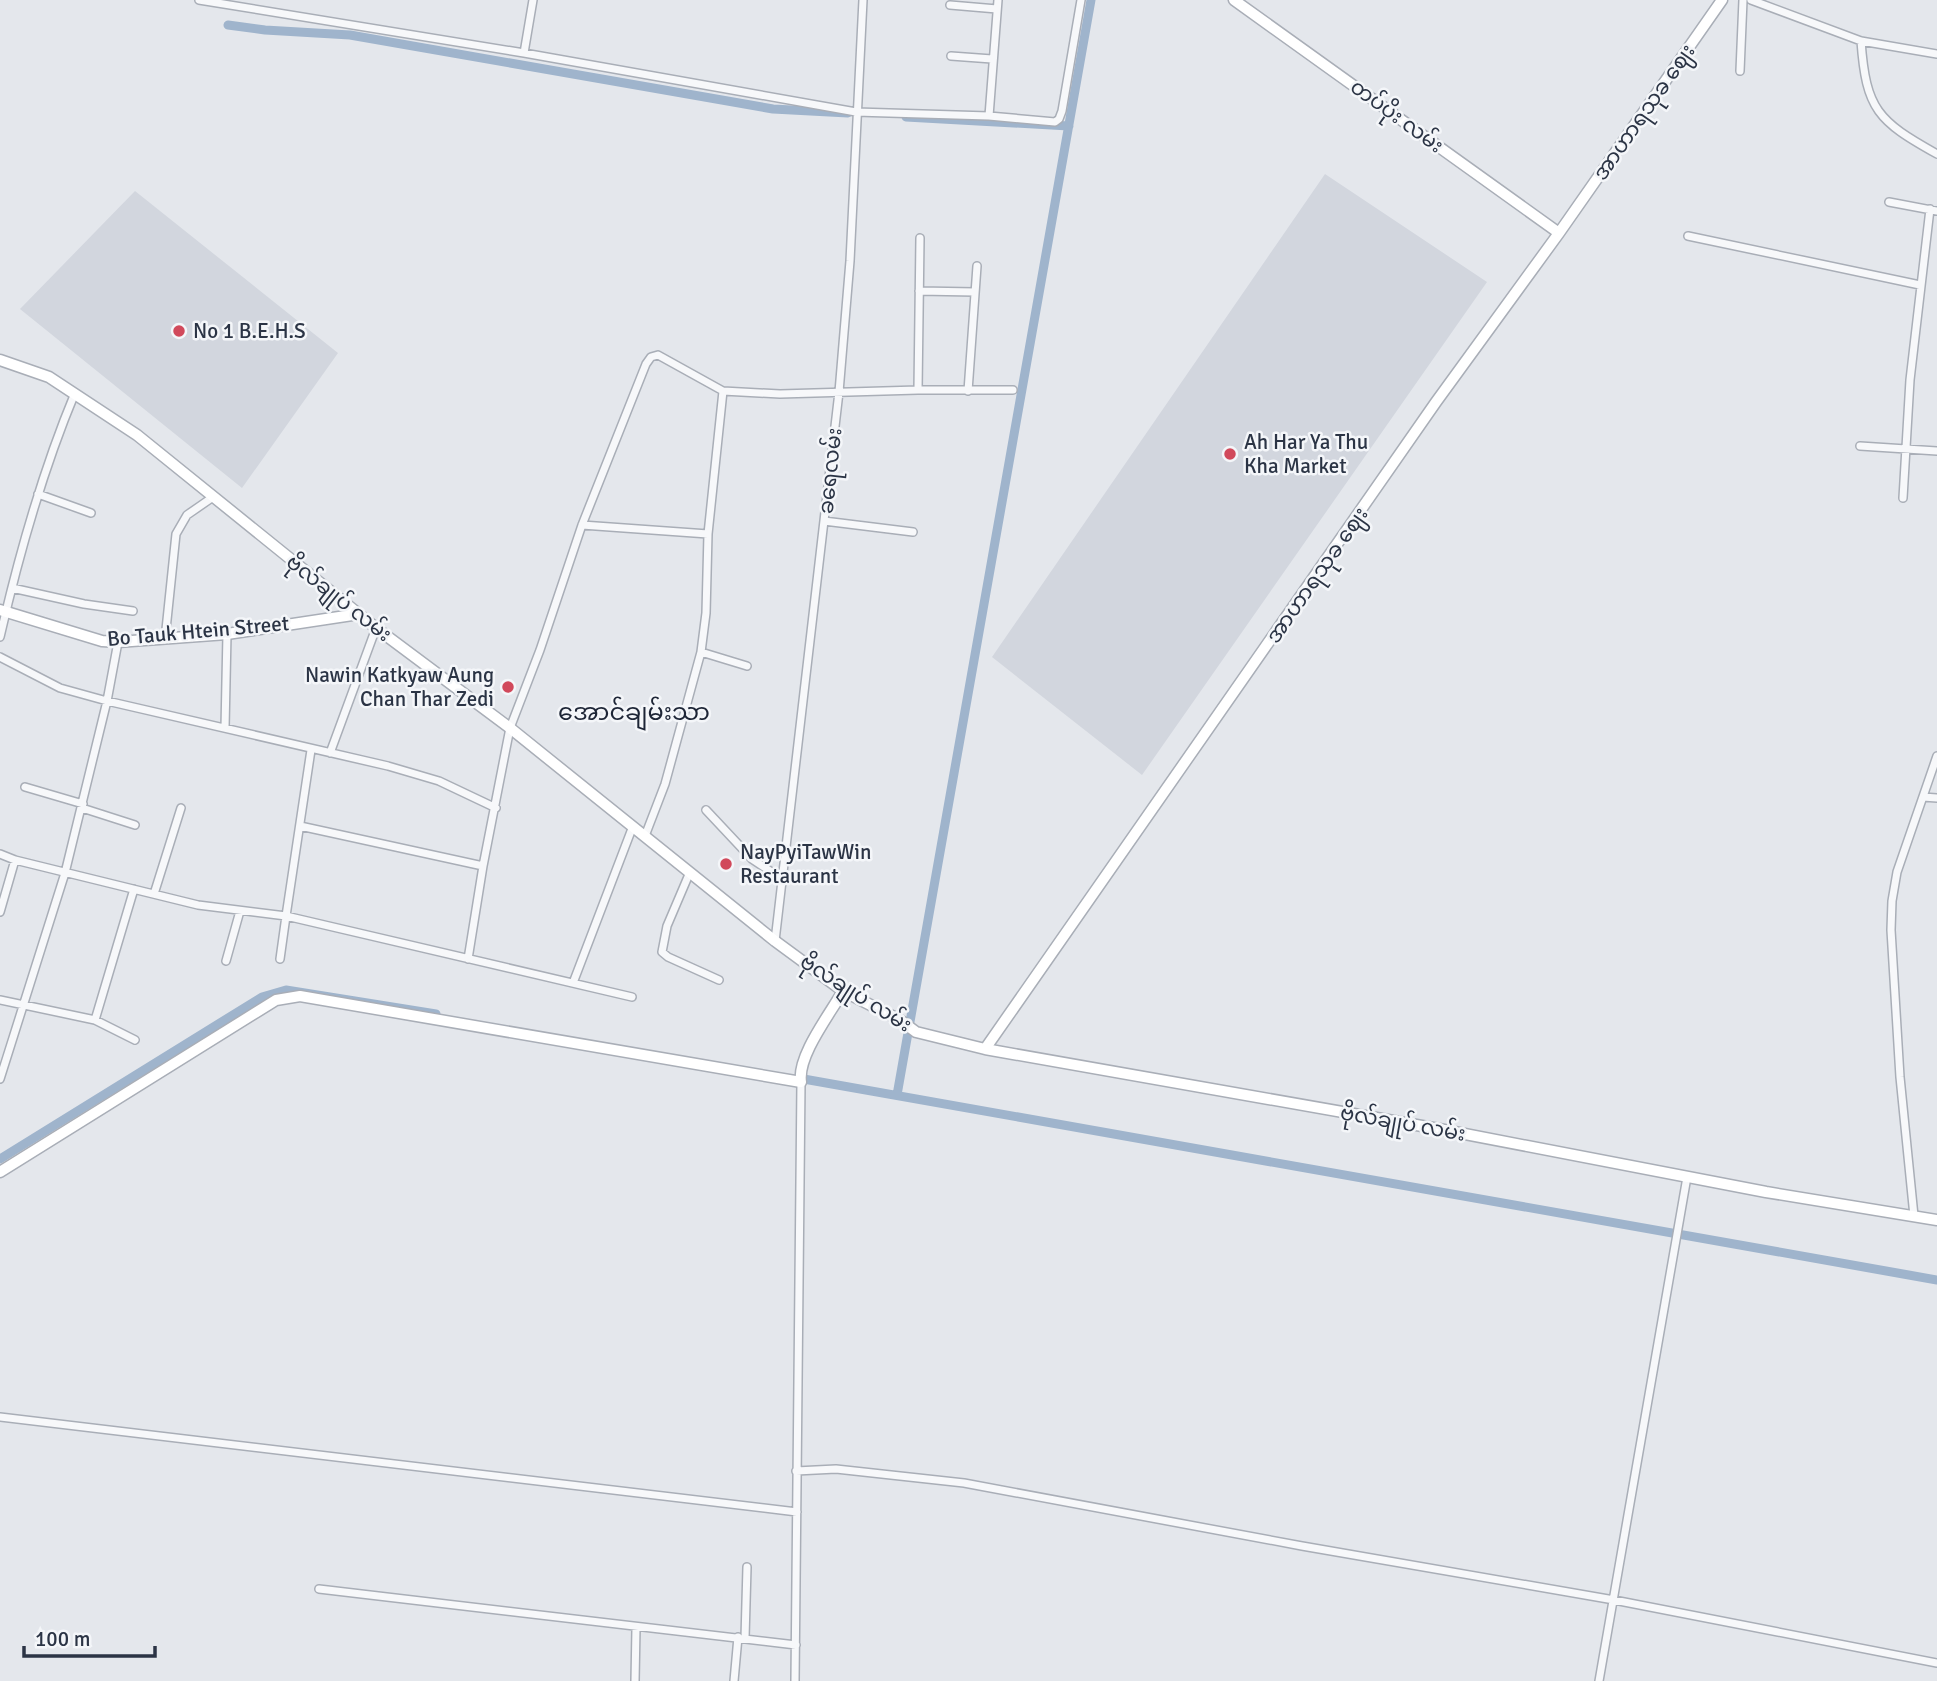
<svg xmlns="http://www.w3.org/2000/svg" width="1937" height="1681" font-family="Signika,'Noto Sans Myanmar',sans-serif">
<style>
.built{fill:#d2d6de}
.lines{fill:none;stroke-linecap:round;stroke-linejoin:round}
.canal{stroke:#9fb4cc;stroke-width:9}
.street-casing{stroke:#a9aeb7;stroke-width:10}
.secondary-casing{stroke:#a9aeb7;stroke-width:13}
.street{stroke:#f7f8fa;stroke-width:7}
.secondary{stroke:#fff;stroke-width:10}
.poi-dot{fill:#d1495b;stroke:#f4f6f9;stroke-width:2.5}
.labels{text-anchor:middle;stroke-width:5;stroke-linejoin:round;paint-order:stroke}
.street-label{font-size:21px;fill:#2b3445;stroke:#f4f6f9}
.poi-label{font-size:21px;fill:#2b3445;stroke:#f4f6f9;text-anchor:start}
.quarter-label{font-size:24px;fill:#1d2536;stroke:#f4f6f9}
</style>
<rect width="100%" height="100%" fill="#e4e7ec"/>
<path class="built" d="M1325,174L1487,282L1142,775L992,657Z
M135,191L338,353L242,488L20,309Z"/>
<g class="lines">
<path class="canal" d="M228,25L265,30L350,35L773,109L848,113
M906,117L1069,126
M798,1078L1937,1280
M897,1095L1091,0
M0,1159L262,997L286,990L436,1014"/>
<defs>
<path id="street" d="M199,0L524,53L856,112L989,116L1055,122L1059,119L1062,111L1081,0
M1751,0L1861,41L1937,54
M950,5L997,9
M1861,41C1866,110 1878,121 1937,154
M524,53L533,0
M951,56L992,59
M1740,71L1743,0
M989,116L998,0
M1889,202L1937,211
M1688,236L1920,285
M919,291L975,292
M918,390L920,238
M968,391L977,266
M1860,446L1937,451
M38,494L91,513
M1903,498L1910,380L1930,209
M824,521L913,532
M582,525L708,534
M12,588L84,604L133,611
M0,637C19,554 42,472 75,393
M165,639L176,534L187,515L213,497
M701,652L747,666
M0,657L60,688L107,701L388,766L439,781L496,808
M225,728L227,634
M330,753L376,628
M25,787L83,804
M1923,797L1937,798
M82,808L135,825
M706,810L752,859L782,879
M300,826L483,866L510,728L540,650L582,525L646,364L651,357L658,355L723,391L780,394L918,390H1013
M645,836L665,784L701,652L706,613L708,534L723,391
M0,854L15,860L198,905L286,916L311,750
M690,872L667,926L662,952L668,957L719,980
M154,894L181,808
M0,912L15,860
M775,941L839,392L850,261L863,0
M280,959L286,916L632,997
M468,959L483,866
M226,961L240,911
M573,983L633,826
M0,1000L95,1020L135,1040
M95,1020L134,889
M0,1079L65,873L107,701L118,642
M1914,1216L1900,1077L1891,930L1892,901L1897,872L1937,756
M0,1417L797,1512
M796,1471L836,1469L964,1483L1302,1546L1614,1600L1937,1663
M319,1589L796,1645
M745,1638L747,1567
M635,1681L636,1628
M734,1681L738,1637
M795,1681L801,1082
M1599,1681L1687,1177"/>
<path id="secondary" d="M1234,0L1559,233
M0,360L49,377L137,435L376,628L510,728L775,941L843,991L900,1020L916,1032L985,1049L1439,1129L1766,1192L1937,1220
M0,610L102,641L118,642L227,634L359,614
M985,1049L1436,402L1559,233L1722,0
M801,1082C797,1056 830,1014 843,991
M0,1172L276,1000L300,996L801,1082"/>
</defs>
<use href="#street" class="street-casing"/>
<use href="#secondary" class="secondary-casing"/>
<use href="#street" class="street"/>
<use href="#secondary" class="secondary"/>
</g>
<g class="poi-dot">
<circle cx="179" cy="331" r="7"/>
<circle cx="1230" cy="454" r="7"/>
<circle cx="508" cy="687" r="7"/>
<circle cx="726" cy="864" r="7"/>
</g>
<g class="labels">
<g class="street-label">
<text transform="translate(1644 112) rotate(-55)" y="7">အာဟာရသုခ ဈေး</text>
<text transform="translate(1397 116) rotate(36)" y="7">တပ်ပိုး လမ်း</text>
<text transform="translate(830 471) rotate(-84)" y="7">ခရေလမ်း</text>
<text transform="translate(1317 575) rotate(-55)" y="7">အာဟာရသုခ ဈေး</text>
<text transform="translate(339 598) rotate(38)" y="7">ဗိုလ်ချုပ် လမ်း</text>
<text transform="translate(198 631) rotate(-5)" y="7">Bo Tauk Htein Street</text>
<text transform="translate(856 993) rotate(32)" y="7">ဗိုလ်ချုပ် လမ်း</text>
<text transform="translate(1403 1123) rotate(10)" y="7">ဗိုလ်ချုပ် လမ်း</text>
</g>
<g class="poi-label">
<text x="193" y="338">No 1 B.E.H.S</text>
<text x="1244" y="449">Ah Har Ya Thu<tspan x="1244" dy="24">Kha Market</tspan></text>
<text x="494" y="682" text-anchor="end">Nawin Katkyaw Aung<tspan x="494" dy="24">Chan Thar Zedi</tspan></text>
<text x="740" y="859">NayPyiTawWin<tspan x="740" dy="24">Restaurant</tspan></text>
</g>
<g class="quarter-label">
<text x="634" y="720">အောင်ချမ်းသာ</text>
</g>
</g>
<path d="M24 1646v10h131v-10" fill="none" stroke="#2b3445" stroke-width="3.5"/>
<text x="35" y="1646" font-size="21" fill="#2b3445" stroke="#f4f6f9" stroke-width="5" paint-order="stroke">100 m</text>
</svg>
